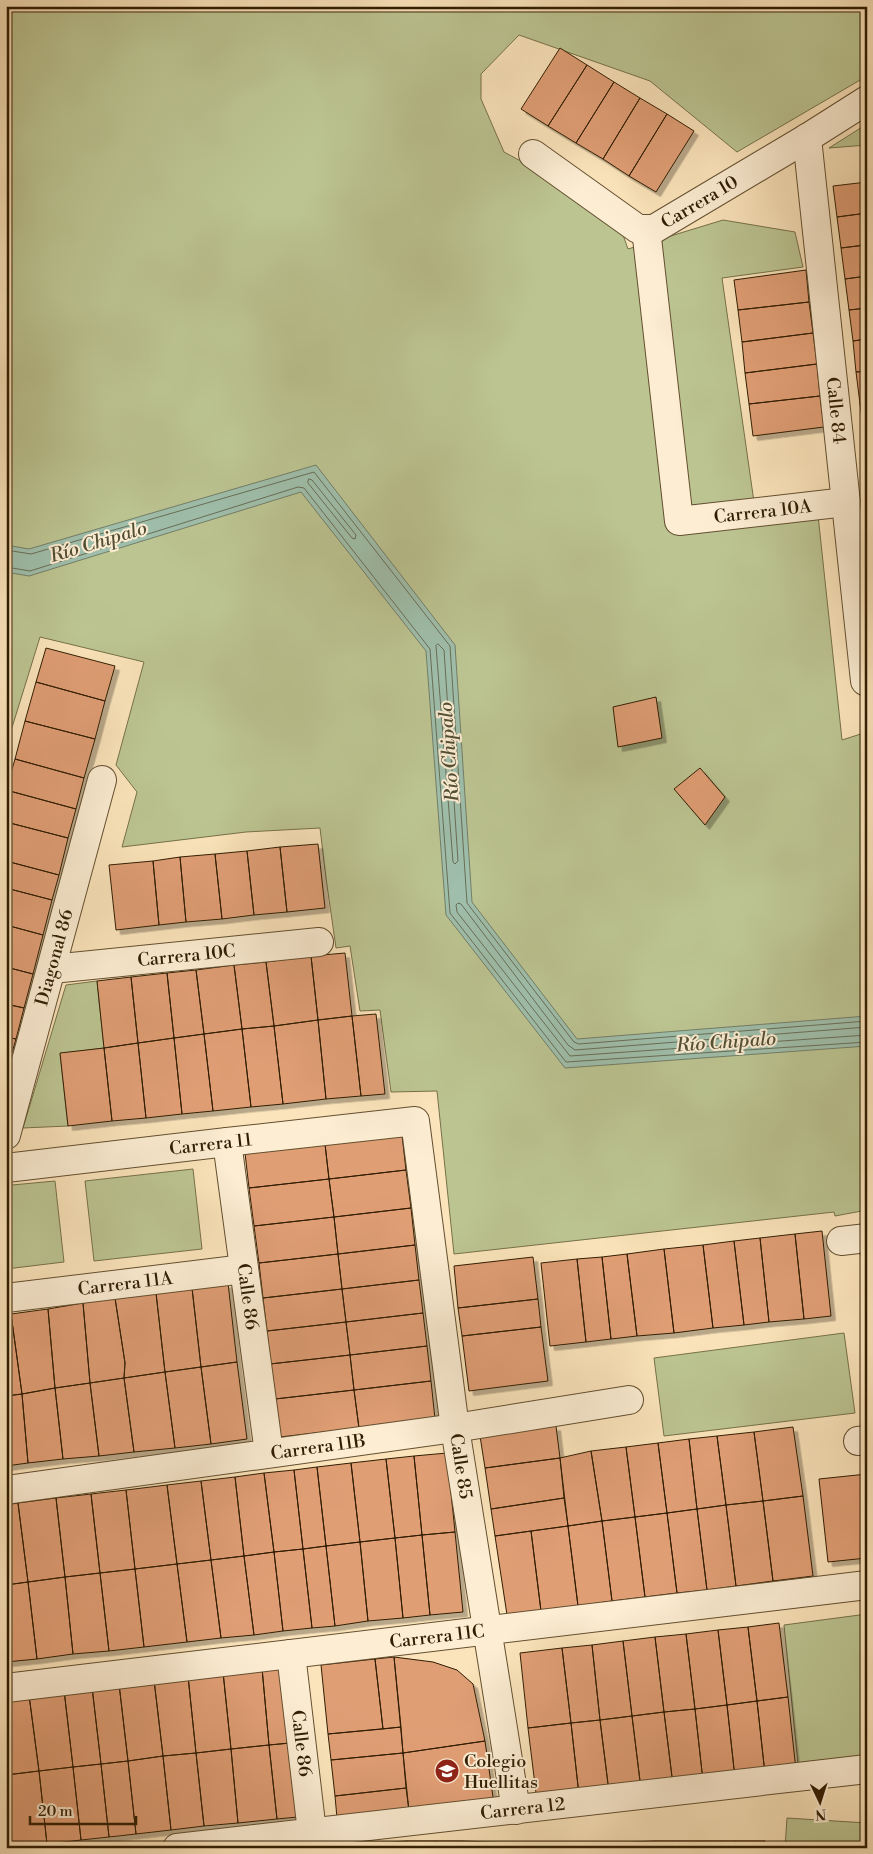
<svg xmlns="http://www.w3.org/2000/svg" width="873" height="1854" font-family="'Libre Bodoni',serif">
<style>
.green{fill:#bcc592;stroke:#76714a}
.water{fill:#9fbfac;stroke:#737e68}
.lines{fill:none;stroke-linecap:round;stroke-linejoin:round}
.shore{stroke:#686e57;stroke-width:1}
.building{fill:#e09e75;stroke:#301d02;filter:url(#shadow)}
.street-casing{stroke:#634f30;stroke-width:30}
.street{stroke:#fcedd3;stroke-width:28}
.labels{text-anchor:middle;stroke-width:4;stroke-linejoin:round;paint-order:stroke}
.street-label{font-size:18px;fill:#301d02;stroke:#fcedd3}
.poi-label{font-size:18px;fill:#301d02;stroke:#fcedd3;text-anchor:start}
.water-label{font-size:19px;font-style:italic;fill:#514e35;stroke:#fcedd3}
</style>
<defs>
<filter id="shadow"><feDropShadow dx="4.5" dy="4.5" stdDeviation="0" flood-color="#0004"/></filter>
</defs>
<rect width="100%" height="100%" fill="#fbe4bb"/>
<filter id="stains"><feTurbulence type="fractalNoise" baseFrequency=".004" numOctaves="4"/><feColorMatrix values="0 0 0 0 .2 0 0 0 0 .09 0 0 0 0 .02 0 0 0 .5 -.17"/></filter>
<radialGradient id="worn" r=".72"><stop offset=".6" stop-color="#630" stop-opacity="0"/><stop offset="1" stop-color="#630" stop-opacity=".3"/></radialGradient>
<path class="green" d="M6,6H867V76L737,152L650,81L519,35L481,74V99L504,152L615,212L628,249L723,220L795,232L803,267L722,278L757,523L818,515L842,740L867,732V1210L835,1216L834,1212L454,1254L437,1091L391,1092L380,1010L360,1011L350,946L336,948L326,878L320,828L246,832L122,847L137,792L116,765L144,662L40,637L6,747Z
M867,124V145L829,148Z
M97,981L104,1048L60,1054L68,1126L23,1128L66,985Z
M193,1169L202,1249L94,1261L85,1181Z
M55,1181L64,1262L6,1269V1204L12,1185Z
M844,1333L855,1413L664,1436L654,1358Z
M867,1614V1756L798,1764L784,1625Z
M787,1818L867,1823V1848H785Z"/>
<path class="water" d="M316,465L455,645L472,902L577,1039L867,1016V1046L565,1068L446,915L426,651L301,492L29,576L6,572V545L29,549Z"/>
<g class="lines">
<path class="shore" d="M309,479L312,480L356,535L355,539L352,538L308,483Z
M6,550L31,554L314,472L450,646L467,903L574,1042L579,1044L867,1021
M6,567L30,571L298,487L304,488L430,649L450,913L566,1062L867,1042
M438,644L444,650L458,861L455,864L453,862L436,646Z
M867,1027L575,1050L568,1045L461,904L458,903L456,905L457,912L570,1056L867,1035"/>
</g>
<path class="building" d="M560,48L587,65L548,126L521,109Z
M587,65L614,82L576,143L548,126Z
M614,82L640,98L603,159L576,143Z
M640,98L667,114L629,176L603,159Z
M667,114L694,131L656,192L629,176Z
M867,182V213L837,217L833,186Z
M867,213V245L841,248L837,217Z
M864,245H867V276L845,279L841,248Z
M806,270L809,302L738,310L734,280Z
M867,276V308L849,310L845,279Z
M809,302L813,333L742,342L738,310Z
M867,308V339L853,341L849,310Z
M813,333L817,364L745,373L742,342Z
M867,339V371L856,372L853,341Z
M817,364L820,396L749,404L745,373Z
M867,371V403L860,404L856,372Z
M820,396L824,427L753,436L749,404Z
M867,403V435H864L860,404Z
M46,648L115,666L105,701L36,682Z
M36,682L105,701L95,739L25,721Z
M656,697L662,738L618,747L613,707Z
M25,721L95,739L84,778L15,759Z
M15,759L84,778L76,809L6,790Z
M700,768L725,797L705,825L674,789Z
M6,790L76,809L68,838L6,822Z
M6,822L68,838L59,875L6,861Z
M318,844L325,908L287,912L280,847Z
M280,847L287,912L254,915L247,851Z
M247,851L254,915L222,919L215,854Z
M215,854L222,919L186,922L180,857Z
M180,857L186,922L159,925L153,861Z
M6,861L59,875L52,900L6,888Z
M153,861L159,925L116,930L109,865Z
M6,888L52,900L43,935L6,925Z
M6,925L43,935L33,974L6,967Z
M345,953L352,1016L318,1020L311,956Z
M311,956L318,1020L274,1026L266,962Z
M266,962L274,1026L242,1029L234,965Z
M234,965L242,1029L204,1034L196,970Z
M6,967L33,974L24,1008L6,1004Z
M196,970L204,1034L174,1038L167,973Z
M167,973L174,1038L138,1043L131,977Z
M131,977L138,1043L104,1048L97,981Z
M6,1004L24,1008L16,1039L6,1037Z
M376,1014L385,1094L361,1096L352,1016Z
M352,1016L361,1096L326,1099L318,1020Z
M318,1020L326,1099L283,1104L274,1026Z
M274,1026L283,1104L251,1107L242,1029Z
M242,1029L251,1107L213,1111L204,1034Z
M204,1034L213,1111L182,1114L174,1038Z
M6,1037L16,1039L6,1073Z
M174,1038L182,1114L146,1118L138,1043Z
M138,1043L146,1118L112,1121L104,1048Z
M104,1048L112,1121L68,1126L60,1053Z
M402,1135L406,1170L329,1179L325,1144Z
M325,1144L329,1179L249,1188L245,1153Z
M406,1170L411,1208L334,1217L329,1179Z
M329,1179L334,1217L254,1226L249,1188Z
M411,1208L415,1245L338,1254L334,1217Z
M334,1217L338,1254L259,1263L254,1226Z
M822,1231L831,1316L804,1319L795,1234Z
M795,1234L804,1319L769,1322L760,1238Z
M760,1238L769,1322L744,1325L734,1241Z
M734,1241L744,1325L713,1328L703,1245Z
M415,1245L419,1280L342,1289L338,1254Z
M703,1245L713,1328L674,1333L664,1249Z
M664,1249L674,1333L637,1336L627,1254Z
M867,1252V1303L861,1253Z
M338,1254L342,1289L263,1298L259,1263Z
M627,1254L637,1336L611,1339L602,1257Z
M533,1257L538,1299L458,1308L454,1266Z
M602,1257L611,1339L586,1342L577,1259Z
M577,1259L586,1342L550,1346L541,1263Z
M419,1280L423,1313L346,1322L342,1289Z
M228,1283L237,1362L201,1367L192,1288Z
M192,1288L201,1367L165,1372L156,1293Z
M342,1289L346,1322L267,1331L263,1298Z
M156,1293L165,1372L124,1378L125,1363L115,1298Z
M115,1298L125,1363L124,1378L90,1383L83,1303Z
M538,1299L541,1327L462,1336L458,1308Z
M83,1303L90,1383L55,1388L48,1309Z
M48,1309L55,1388L22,1394L11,1314Z
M423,1313L427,1346L350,1355L346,1322Z
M6,1314H11L22,1394L6,1396Z
M346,1322L350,1355L270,1364L267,1331Z
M541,1327L548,1381L469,1391L462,1336Z
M427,1346L431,1381L354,1390L350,1355Z
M350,1355L354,1390L275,1399L270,1364Z
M237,1362L247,1439L211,1444L201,1367Z
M201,1367L211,1444L175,1448L165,1372Z
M165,1372L175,1448L134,1452L124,1378Z
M124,1378L134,1452L99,1456L90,1383Z
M431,1381L435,1419L359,1428L354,1390Z
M90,1383L99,1456L63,1459L55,1388Z
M55,1388L63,1459L28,1463L22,1394Z
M354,1390L359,1428L280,1437L275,1399Z
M22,1394L28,1463L6,1466V1396Z
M556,1426L560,1458L485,1468L480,1436Z
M793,1427L803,1496L763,1501L754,1432Z
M754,1432L763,1501L726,1505L717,1436Z
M717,1436L726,1505L697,1509L689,1439Z
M689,1439L697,1509L667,1513L658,1443Z
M658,1443L667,1513L635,1517L626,1447Z
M626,1447L635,1517L602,1521L591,1451Z
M591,1451L602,1521L568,1526L560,1458Z
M447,1453L455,1532L422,1535L414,1456Z
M414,1456L422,1535L395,1538L386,1459Z
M560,1458L564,1498L491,1509L485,1468Z
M386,1459L395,1538L360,1542L351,1463Z
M351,1463L360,1542L326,1546L317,1467Z
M317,1467L326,1546L303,1549L294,1470Z
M294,1470L303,1549L274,1552L264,1473Z
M264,1473L274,1552L244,1556L235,1477Z
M867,1474V1558L828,1562L819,1479Z
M235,1477L244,1556L211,1560L201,1481Z
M201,1481L211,1560L177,1564L167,1485Z
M167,1485L177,1564L135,1569L126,1490Z
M126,1490L135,1569L100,1573L91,1494Z
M91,1494L100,1573L65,1577L56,1498Z
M803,1496L813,1576L773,1581L763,1501Z
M56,1498L65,1577L28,1582L18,1503Z
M564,1498L568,1526L495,1536L491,1509Z
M763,1501L773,1581L736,1586L726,1505Z
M18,1503L28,1582L6,1585V1505Z
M726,1505L736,1586L707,1590L697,1509Z
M697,1509L707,1590L677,1593L667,1513Z
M667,1513L677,1593L645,1597L635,1517Z
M635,1517L645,1597L612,1601L602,1521Z
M602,1521L612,1601L578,1606L568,1526Z
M568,1526L578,1606L541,1611L531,1531Z
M531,1531L541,1611L507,1615L495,1536Z
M455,1532L463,1612L430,1615L422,1535Z
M422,1535L430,1615L403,1618L395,1538Z
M395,1538L403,1618L368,1621L360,1542Z
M360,1542L368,1621L335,1626L326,1546Z
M326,1546L335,1626L312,1628L303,1549Z
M303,1549L312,1628L283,1631L274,1552Z
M274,1552L283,1631L254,1635L244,1556Z
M244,1556L254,1635L221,1638L211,1560Z
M211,1560L221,1638L187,1642L177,1564Z
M177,1564L187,1642L144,1647L135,1569Z
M135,1569L144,1647L109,1651L100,1573Z
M100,1573L109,1651L73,1654L65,1577Z
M65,1577L73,1654L37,1659L28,1582Z
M28,1582L37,1659L6,1662V1585Z
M779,1623L788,1697L757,1701L748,1627Z
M748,1627L757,1701L727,1705L718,1630Z
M718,1630L727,1705L695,1709L686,1634Z
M686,1634L695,1709L664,1712L655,1637Z
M655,1637L664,1712L632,1716L623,1641Z
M623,1641L632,1716L600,1720L592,1645Z
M592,1645L600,1720L571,1723L562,1648Z
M562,1648L571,1723L528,1728L520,1653Z
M394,1657L401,1727L383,1729L375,1659Z
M394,1657L433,1662L457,1670L473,1684L485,1741L403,1753Z
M375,1659L383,1729L328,1734L321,1665Z
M283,1666L290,1743L269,1745L262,1668Z
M262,1668L269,1745L231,1749L223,1672Z
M223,1672L231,1749L196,1753L188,1676Z
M188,1676L196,1753L163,1756L154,1680Z
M154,1680L163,1756L128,1761L119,1684Z
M119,1684L128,1761L101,1764L92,1687Z
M92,1687L101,1764L73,1767L64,1690Z
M64,1690L73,1767L39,1771L29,1695Z
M29,1695L39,1771L6,1775V1697Z
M788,1697L796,1770L765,1774L757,1701Z
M757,1701L765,1774L735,1778L727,1705Z
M727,1705L735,1778L703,1781L695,1709Z
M695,1709L703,1781L673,1785L664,1712Z
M664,1712L673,1785L641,1789L632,1716Z
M632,1716L641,1789L609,1792L600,1720Z
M600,1720L609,1792L579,1795L571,1723Z
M571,1723L579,1795L537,1801L528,1728Z
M401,1727L403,1753L331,1760L328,1734Z
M485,1741L494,1804L409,1811L403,1753Z
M290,1743L298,1817L277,1819L269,1745Z
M269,1745L277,1819L238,1823L231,1749Z
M231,1749L238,1823L204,1826L196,1753Z
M196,1753L204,1826L171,1830L163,1756Z
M403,1753L406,1788L335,1796L331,1760Z
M163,1756L171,1830L136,1834L128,1761Z
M128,1761L136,1834L109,1837L101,1764Z
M101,1764L109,1837L81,1840L73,1767Z
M73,1767L81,1840L47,1844L39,1771Z
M39,1771L47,1844L12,1848L6,1803V1775Z
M406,1788L409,1811L337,1818L335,1796Z
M6,1803L12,1848H6Z
M406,1841H435V1848H406Z
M406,1841V1848H391V1842Z
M435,1841H462L463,1848H435Z
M462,1841L495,1842V1848H463Z
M654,1841H680V1848H654Z
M654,1841V1848H628V1842Z
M680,1841H699V1848H680Z
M699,1841H722L721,1848H699Z
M722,1841H735V1848H721Z
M735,1841H765V1848H735Z
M347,1842H370V1848H347Z
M370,1842H391V1848H370Z
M495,1842H513V1848H495Z
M513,1842H548L547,1848H513Z
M548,1842H578V1848H547Z
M578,1842H607V1848H578Z
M607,1842H628V1848H607Z"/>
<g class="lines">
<defs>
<g id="street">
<path id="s1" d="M807,138L865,681H867"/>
<path id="s2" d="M533,154L638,229H654L807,138L867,100"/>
<path id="s3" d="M646,229L679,521L846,502"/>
<path id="s4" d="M52,969L319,942"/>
<path id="s5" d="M6,1135L102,780"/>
<path id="s6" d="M227,1142L269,1453"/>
<path id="s7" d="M6,1168L227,1142L415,1121L455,1428L516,1810"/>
<path d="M841,1241L867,1238"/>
<path id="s8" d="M6,1298L244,1269"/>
<path d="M858,1441L867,1440"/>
<path id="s9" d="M6,1490L455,1428L629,1400"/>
<path id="s10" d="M291,1654L312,1832"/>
<path id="s11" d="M6,1688L867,1585"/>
<path id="s12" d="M177,1848L867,1769"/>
</g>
</defs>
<use href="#street" class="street-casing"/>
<use href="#street" class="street"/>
</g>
<defs>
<symbol id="school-disc" viewBox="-11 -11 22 22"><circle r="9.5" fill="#8f2418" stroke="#fcedd3"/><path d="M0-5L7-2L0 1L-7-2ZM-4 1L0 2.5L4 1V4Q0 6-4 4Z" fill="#fff"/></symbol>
</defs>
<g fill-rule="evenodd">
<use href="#school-disc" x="433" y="1757" width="28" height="28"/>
</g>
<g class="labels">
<g class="street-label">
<text dy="6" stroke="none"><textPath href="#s2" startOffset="198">Carrera 10</textPath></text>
<text dy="6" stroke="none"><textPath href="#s1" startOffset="274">Calle 84</textPath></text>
<text dy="6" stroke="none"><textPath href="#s3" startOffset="378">Carrera 10A</textPath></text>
<text dy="6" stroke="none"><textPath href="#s4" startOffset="135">Carrera 10C</textPath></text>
<text dy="6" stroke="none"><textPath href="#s5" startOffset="184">Diagonal 86</textPath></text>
<text dy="6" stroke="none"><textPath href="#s7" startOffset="206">Carrera 11</textPath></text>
<text dy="6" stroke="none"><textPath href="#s8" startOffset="120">Carrera 11A</textPath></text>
<text dy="6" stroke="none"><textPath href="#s6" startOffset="156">Calle 86</textPath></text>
<text dy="6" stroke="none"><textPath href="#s9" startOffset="315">Carrera 11B</textPath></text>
<text dy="6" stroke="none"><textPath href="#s7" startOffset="760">Calle 85</textPath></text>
<text dy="6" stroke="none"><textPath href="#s11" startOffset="434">Carrera 11C</textPath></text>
<text dy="6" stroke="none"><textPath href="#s10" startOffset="90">Calle 86</textPath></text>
<text dy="6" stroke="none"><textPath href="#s12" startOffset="348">Carrera 12</textPath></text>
</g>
<g class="poi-label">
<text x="464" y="1767">Colegio<tspan x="464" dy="21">Huellitas</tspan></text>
</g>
<g class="water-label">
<text transform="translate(98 541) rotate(-17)" y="7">Río Chipalo</text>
<text transform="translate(448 752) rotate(-94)" y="7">Río Chipalo</text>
<text transform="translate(726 1041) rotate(-4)" y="7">Río Chipalo</text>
</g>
</g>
<rect width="873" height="1854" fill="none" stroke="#fbe4bb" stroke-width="25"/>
<rect x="8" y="8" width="858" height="1839" fill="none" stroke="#301d02" stroke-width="2.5"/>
<rect x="12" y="12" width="848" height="1829" fill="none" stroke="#301d02"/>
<g transform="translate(820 1802) rotate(176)" stroke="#fcedd3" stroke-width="4" paint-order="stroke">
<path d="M0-4L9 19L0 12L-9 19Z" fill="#301d02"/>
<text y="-8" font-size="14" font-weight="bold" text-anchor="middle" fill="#301d02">N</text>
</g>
<path d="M30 1816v8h106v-8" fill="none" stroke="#301d02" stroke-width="2.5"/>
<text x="38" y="1816" font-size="15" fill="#301d02" stroke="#fcedd3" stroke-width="4" paint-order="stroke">20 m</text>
<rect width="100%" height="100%" filter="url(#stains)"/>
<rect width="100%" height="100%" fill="url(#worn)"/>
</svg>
